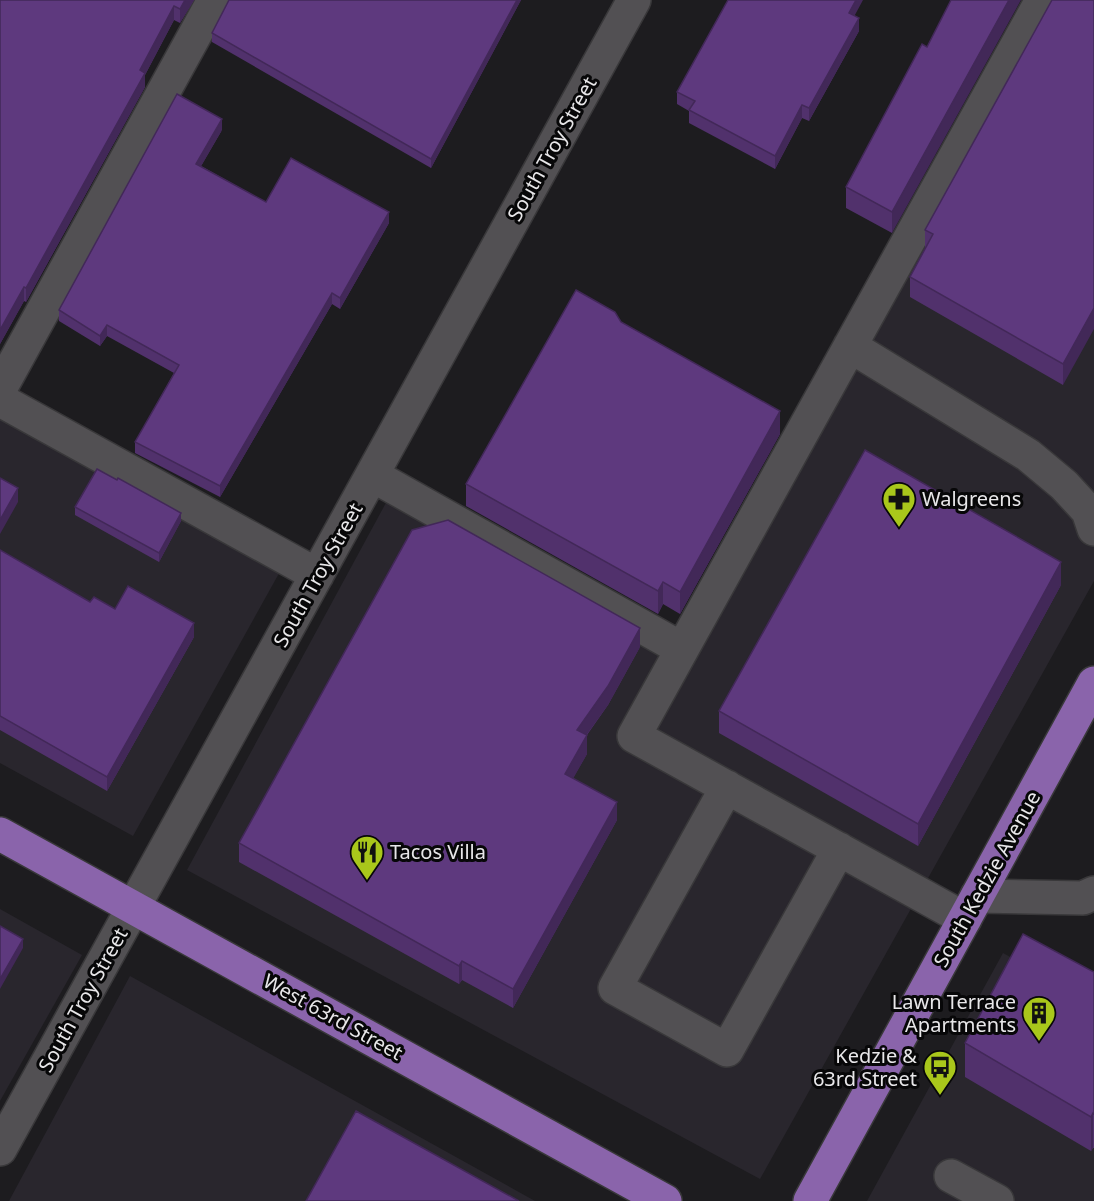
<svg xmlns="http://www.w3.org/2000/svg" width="1094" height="1201" font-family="'Noto Sans',sans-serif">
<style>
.built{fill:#29262d}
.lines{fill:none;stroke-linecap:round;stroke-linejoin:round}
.minor-casing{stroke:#39383a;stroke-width:36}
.major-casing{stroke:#39383a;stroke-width:36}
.minor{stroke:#525053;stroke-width:33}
.major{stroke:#8a64ab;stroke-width:33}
.wall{fill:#51316c}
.shaded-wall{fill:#422858}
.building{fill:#5e397e;stroke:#422858;stroke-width:1.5}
.labels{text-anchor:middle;stroke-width:6;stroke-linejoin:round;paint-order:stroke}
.street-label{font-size:20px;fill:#e8e7e9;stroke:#070708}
.poi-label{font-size:20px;fill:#e8e7e9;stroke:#070708;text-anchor:start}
</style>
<rect width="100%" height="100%" fill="#1d1c1f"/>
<path class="built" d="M1042,0H1094V581L760,1179L187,870L394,488L682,649Z
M0,400L287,559L133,836L0,763Z
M0,909L82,955L0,1101Z
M1003,953L1094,1003V1201H867Z
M130,976L535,1201H9Z"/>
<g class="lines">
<defs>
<path id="minor" d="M850,346L1028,455L1064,485L1088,511L1094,529
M0,389L214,0
M0,400L317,575
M372,475L682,649
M727,787L615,988L727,1050L839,849
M977,896L1083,898L1094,893
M965,919L634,736L1042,0
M0,1149L634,0
M951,1176L997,1201"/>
<path id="major" d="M0,834L665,1201
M810,1201L1094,683"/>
</defs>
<use href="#minor" class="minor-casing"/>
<use href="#major" class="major-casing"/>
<use href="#minor" class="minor"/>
<use href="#major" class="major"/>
</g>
<path class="wall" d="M0,0H194L180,23L174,20L145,75V87L26,302L24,301L0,344Z
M521,0L431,168L212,42V33Z
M1094,0L1063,385L910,297V277L925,249V230Z
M855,16L859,31L809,121L802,118L775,169L689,123V111L677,104V92Z
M927,47L892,233L846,208V187Z
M222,130L201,166L266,202L389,223L340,309L332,304L220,497L135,453V442L174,373L107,336L100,346L59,321V310Z
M621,322L780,434L680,614L663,604L658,614L466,506V484Z
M75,507L181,521L159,562L75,515Z
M0,550L90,602L115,609L194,637L107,791L0,730Z
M1061,585L918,846L719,733V711Z
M640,647L608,705L587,735V754L573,778L617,820L513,1008L462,980L459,984L239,862V843Z
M1094,972V1148H1093L1091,1151L965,1077V1043Z"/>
<path class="shaded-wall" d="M185,0H194L180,23V9Z
M517,0H521L431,168V159Z
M856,0H863L849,26V13Z
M1009,0H1021L892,233V212Z
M174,6V20L145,75V87L26,302V288Z
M859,18V31L809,121V108Z
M802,105V118L775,169V156Z
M222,119V130L196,175V164Z
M389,212V223L340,309V298Z
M24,287V301L0,344V330Z
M332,293V304L220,497V486Z
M1094,308V329L1063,385V364Z
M107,325V336L100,346V336Z
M780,411V434L680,614V592Z
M18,488V502L0,534V520Z
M181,513V521L159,562V553Z
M1061,562V585L918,846V824Z
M663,582V604L658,614V591Z
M194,623V637L107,791V777Z
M640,628V647L608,705L577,748V730Z
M587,735V754L565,793V774Z
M617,802V820L513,1008V989Z
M23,939V948L0,989V979Z
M462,961V980L459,984V966Z
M1093,1113V1148L1091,1151V1117Z"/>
<path class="building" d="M0,0H185L180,9L174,6L140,70L145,73L26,288L24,287L0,330Z
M229,0H517L431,159L212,33Z
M728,0H856L849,13L859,18L809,108L802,105L775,156L689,110L695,101L677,92Z
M951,0H1009L892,212L846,187L922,44L927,47Z
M1052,0H1094V308L1063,364L910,277L933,234L925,230Z
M177,94L222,119L196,164L266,202L291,158L389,212L340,298L332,293L220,486L135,442L179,365L107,325L100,336L59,310Z
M576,290L615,312L621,322L780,411L680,592L663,582L658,591L466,484Z
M865,450L1061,562L918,824L719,711Z
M97,469L117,480L118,478L181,513L159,553L75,507Z
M0,478L18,488L0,520Z
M448,520L640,628L608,686L577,730L587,735L565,774L617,802L513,989L462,961L459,966L239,843L412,530Z
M0,550L90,602L94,597L115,609L128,586L194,623L107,777L0,716Z
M0,926L23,939L0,979Z
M1023,934L1094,972V1114L1093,1113L1091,1117L965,1043Z
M356,1111L519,1201H306Z"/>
<defs>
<symbol id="pharmacy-pin" viewBox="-11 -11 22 30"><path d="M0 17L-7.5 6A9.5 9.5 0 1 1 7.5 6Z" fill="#a9c71b" stroke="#070708"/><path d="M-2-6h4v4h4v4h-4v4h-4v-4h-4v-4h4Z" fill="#111"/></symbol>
<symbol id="restaurant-pin" viewBox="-11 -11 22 30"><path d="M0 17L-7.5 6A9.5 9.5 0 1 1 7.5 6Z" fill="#a9c71b" stroke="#070708"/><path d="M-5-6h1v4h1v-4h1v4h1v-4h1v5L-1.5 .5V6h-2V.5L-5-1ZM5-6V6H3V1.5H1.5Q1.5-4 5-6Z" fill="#111"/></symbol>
<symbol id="building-pin" viewBox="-11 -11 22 30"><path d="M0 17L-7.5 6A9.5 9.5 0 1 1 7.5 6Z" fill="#a9c71b" stroke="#070708"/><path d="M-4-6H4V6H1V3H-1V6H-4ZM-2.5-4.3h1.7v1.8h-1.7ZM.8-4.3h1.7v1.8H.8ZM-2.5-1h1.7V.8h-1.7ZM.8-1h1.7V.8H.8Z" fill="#111"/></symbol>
<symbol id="bus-pin" viewBox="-11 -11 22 30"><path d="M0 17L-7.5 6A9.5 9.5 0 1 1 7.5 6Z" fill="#a9c71b" stroke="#070708"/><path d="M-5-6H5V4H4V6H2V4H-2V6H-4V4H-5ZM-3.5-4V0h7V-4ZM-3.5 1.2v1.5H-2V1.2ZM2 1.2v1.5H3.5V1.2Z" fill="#111"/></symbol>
</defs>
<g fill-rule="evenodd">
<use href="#pharmacy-pin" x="880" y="480" width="38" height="52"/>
<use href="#restaurant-pin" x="348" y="833" width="38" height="52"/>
<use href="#building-pin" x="1020" y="994" width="38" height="52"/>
<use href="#bus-pin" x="921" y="1048" width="38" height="52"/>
</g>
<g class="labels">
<g class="street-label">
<text transform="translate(552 149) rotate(-61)" y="7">South Troy Street</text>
<text transform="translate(318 575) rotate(-61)" y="7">South Troy Street</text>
<text transform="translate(987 879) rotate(-61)" y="7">South Kedzie Avenue</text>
<text transform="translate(83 1000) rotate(-61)" y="7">South Troy Street</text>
<text transform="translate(333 1017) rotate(29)" y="7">West 63rd Street</text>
</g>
<g class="poi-label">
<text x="922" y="506">Walgreens</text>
<text x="390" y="859">Tacos Villa</text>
<text x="1016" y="1009" text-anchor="end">Lawn Terrace<tspan x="1016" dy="23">Apartments</tspan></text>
<text x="917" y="1063" text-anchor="end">Kedzie &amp;<tspan x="917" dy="23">63rd Street</tspan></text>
</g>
</g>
</svg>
